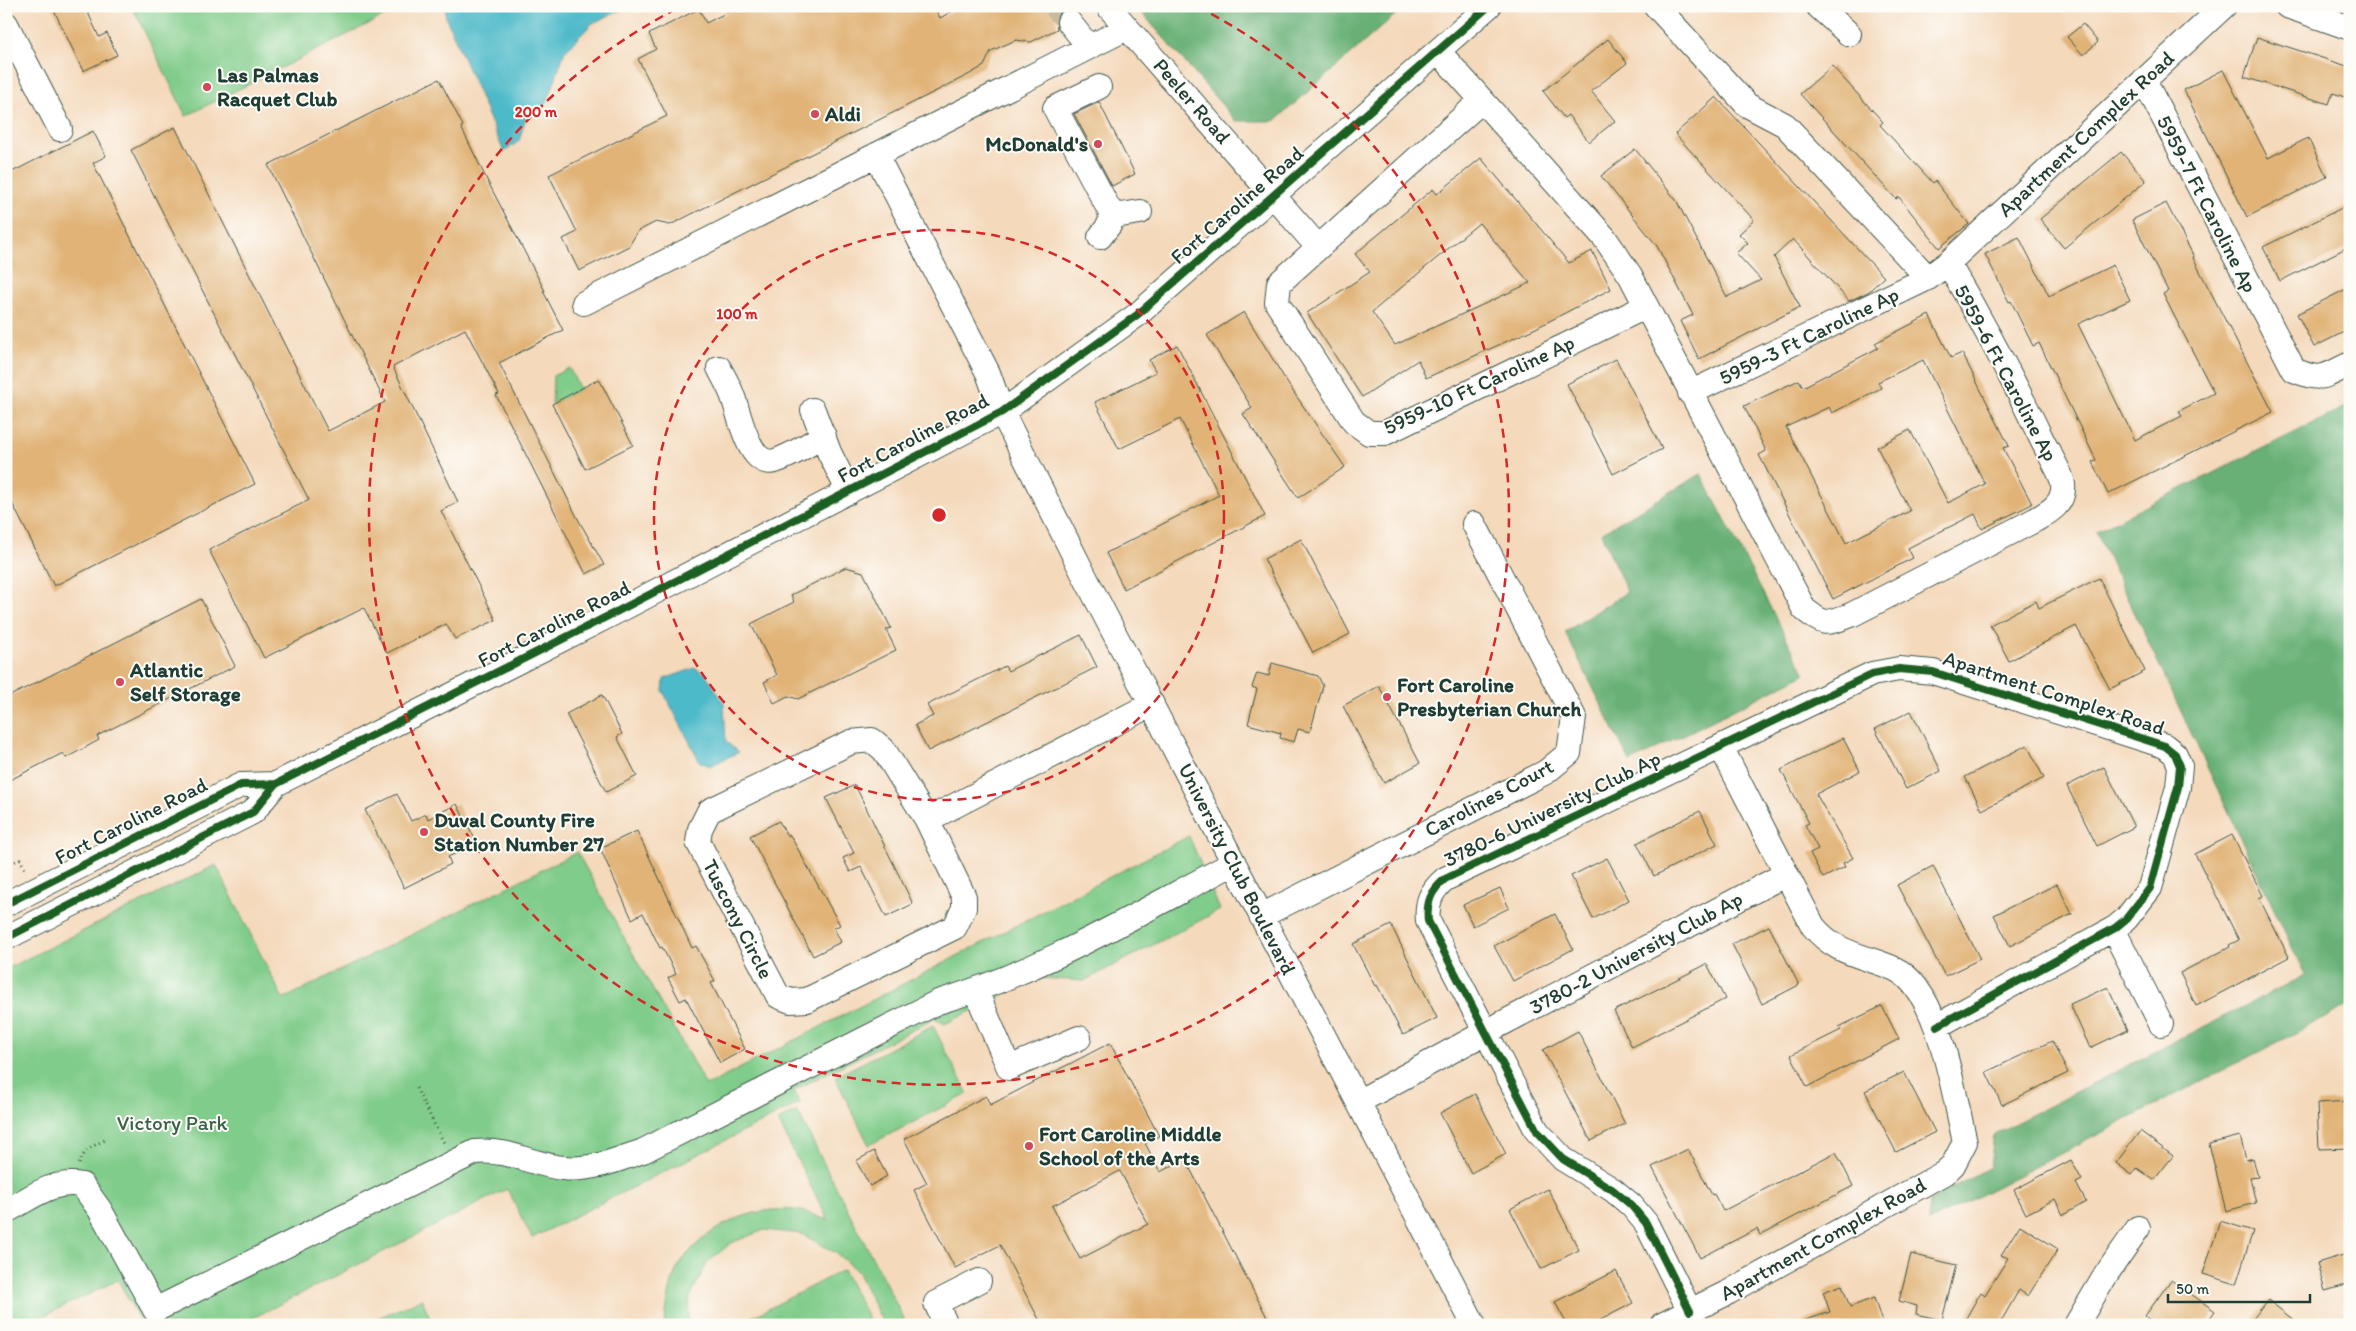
<svg xmlns="http://www.w3.org/2000/svg" width="2356" height="1331" font-family="Itim,sans-serif">
<style>
.green{fill:#80cc8a;stroke:#50845f}
.forest{fill:#68b076;stroke:#447655}
.water{fill:#4ebac9;stroke:#367c7e}
.building{fill:#e1b377;fill-rule:evenodd}
.lines{fill:none;stroke-linecap:round;stroke-linejoin:round}
.minor-tunnel{stroke:#c9baa0;stroke-width:24;stroke-dasharray:24 12;stroke-linecap:butt}
.minor-casing{stroke:#3f5448;stroke-width:26}
.path{stroke:#3f5448;stroke-width:3;stroke-dasharray:1 4;stroke-linecap:butt}
.minor{stroke:#fff;stroke-width:24}
.cycleway-casing{stroke:#fdfcf7;stroke-width:11}
.cycleway{stroke:#1b5e20;stroke-width:8}
.ring{fill:none;stroke:#d62828;stroke-width:2.5;stroke-dasharray:9 6}
.poi-dot{fill:#d1495b;stroke:#fdfcf7;stroke-width:2}
.labels{text-anchor:middle;stroke-width:4;stroke-linejoin:round;paint-order:stroke}
.poi-label{font-size:21px;font-weight:bold;fill:#1f3d34;stroke:#fdfcf7;text-anchor:start}
.street-label{font-size:21px;fill:#1f3d34;stroke:#fdfcf7}
.park-label{font-size:21px;fill:#37614a;stroke:#fdfcf7}
.centre{fill:#d62828;stroke:#fdfcf7;stroke-width:2.5}
.ring-label{font-size:15px;text-anchor:middle;font-weight:bold;fill:#d62828;stroke:#fdfcf7;stroke-width:4;stroke-linejoin:round;paint-order:stroke}
</style>
<rect width="100%" height="100%" fill="#fdfcf7"/>
<filter id="ink" filterUnits="userSpaceOnUse"><feTurbulence type="fractalNoise" baseFrequency=".02" numOctaves="2"/><feDisplacementMap in="SourceGraphic" scale="10" xChannelSelector="R" yChannelSelector="G"/><feConvolveMatrix kernelMatrix="1 2 1 2 8 2 1 2 1" color-interpolation-filters="sRGB"/></filter>
<filter id="wash" filterUnits="userSpaceOnUse"><feTurbulence type="fractalNoise" baseFrequency=".0096" numOctaves="4" result="noise"/><feDisplacementMap in="SourceGraphic" scale="20" xChannelSelector="R" yChannelSelector="G"/><feGaussianBlur stdDeviation="1.12" result="paint"/><feColorMatrix in="noise" values="0 0 0 0 0 0 0 0 0 0 0 0 0 0 0 0 0 1.4 0 .05"/><feComposite in="paint" operator="in"/></filter>
<g filter="url(#wash)">
<rect width="100%" height="100%" fill="#f4d9bb"/>
<path class="green" d="M132,6H394L396,10L186,116Z
M569,368L580,389L552,404L553,376Z
M1189,836L1220,910L1084,981L1037,978L945,1024L934,1019L794,1090L800,1103L532,1238L507,1189L239,1325H142L118,1280L25,1325H6V969L216,865L283,999L577,852L706,1086Z
M933,1026L968,1094L869,1145L835,1077Z
M797,1111L907,1325H884L857,1271L836,1253L802,1234L764,1230L731,1243L707,1263L690,1297L687,1325H664C667,1308 670,1279 679,1265C705,1227 750,1206 795,1210C806,1211 817,1217 828,1220L778,1121Z
M843,1270L872,1325H737Z
M422,1299L433,1325H361Z"/>
<path class="forest" d="M1136,6H1405L1275,121H1236Z
M2350,405V1005L1928,1222L1930,1200L1990,1167L1994,1134L2305,975L2096,531Z
M1701,474L1805,674L1630,762L1565,632L1627,592L1601,533Z"/>
<path class="water" d="M445,6H629L593,23L565,51L547,103L526,117L519,141L504,152L446,18Z
M695,668L705,673L724,703L726,742L739,752L710,766L700,762L663,691L664,679Z"/>
<g id="blocks">
<path class="building" d="M52,6H85L99,37L107,33L117,55L83,71Z
M740,6H934L940,18L962,6H1066L1068,8L1061,11L1056,17L1057,29L1031,42L1016,40L991,51L984,66L968,75L670,225L656,222L638,231L629,246L579,271L563,239L577,232L549,175L667,116L638,59L656,49L649,34L699,9L706,23Z
M2083,24L2098,42L2083,55L2067,37Z
M2257,37L2350,67V99L2333,93L2329,104L2244,77Z
M1608,39L1627,63L1591,91L1615,121L1589,142L1568,115L1564,118L1543,91Z
M1832,66L1883,122L1880,125L1933,183L1935,181L1969,224L1939,248L1899,197L1896,199L1800,94Z
M2223,70L2268,158L2308,138L2327,177L2247,217L2184,90Z
M439,79L463,126L461,127L488,182L545,291H543L563,330L499,363L578,519L604,565L586,574L496,395L499,394L465,329L393,367L458,502L441,511L496,620L455,639L446,624L387,653L364,608L264,658L209,550L309,500L131,150L175,127L328,431L385,402L268,165Z
M1716,97L1884,277L1868,292L1849,301L1793,239L1774,257L1800,307L1699,359L1680,321L1693,315L1657,246L1601,176L1635,149L1676,200L1727,297L1761,280L1736,253L1748,243L1739,234L1754,220L1675,134Z
M1099,102L1135,174L1112,186L1074,114Z
M93,131L106,156L93,163L255,484L54,586L6,491V175Z
M2121,152L2146,181L2064,248L2040,219Z
M1481,158L1569,263L1592,251L1611,289L1536,328L1426,378L1418,360L1362,397L1307,313L1370,272L1355,254L1433,189L1437,194ZM1479,223L1530,283L1395,345L1372,312Z
M2166,203L2194,257L2193,258L2273,412L2108,494L2092,462L2096,460L2039,343L2033,346L2011,301L2009,302L1985,254L2019,237L2049,296L2113,265L2130,300L2078,324L2135,440L2182,416L2179,411L2214,393L2163,294L2168,291L2132,220Z
M2350,204V246L2280,281L2263,247Z
M2350,287V329L2314,347L2297,314Z
M1244,312L1288,384L1345,467L1298,498L1243,414L1252,408L1207,335Z
M1929,315L1951,358L1962,353L2009,446L2003,448L2032,504L1982,529L1975,514L1908,548L1913,558L1833,599L1759,455L1766,451L1744,406L1799,380L1803,387L1878,348L1875,343ZM1923,360L1985,484L1948,503L1910,430L1877,447L1910,511L1846,543L1786,427L1829,407L1832,413L1881,388L1878,382Z
M1177,345L1265,516L1124,589L1106,553L1219,495L1180,419L1119,449L1095,402L1156,372L1149,360Z
M1616,359L1662,449L1613,474L1567,384Z
M599,379L633,445L585,469L552,404Z
M1301,539L1350,634L1313,653L1264,559Z
M846,567L863,572L891,628L886,630L896,650L798,699L788,696L774,703L764,682L777,675L751,624L794,602L791,595Z
M2099,578L2145,671L2110,689L2076,626L2009,661L1990,625L2036,601L2039,608Z
M201,599L235,666L97,736L99,740L66,758L63,753L6,782V698Z
M1081,635L1097,667L928,751L915,725L933,716L927,705L1005,666L1008,671Z
M1272,663L1318,676L1323,686L1310,732L1298,729L1294,742L1280,738L1281,733L1248,724L1257,689L1252,687L1257,673L1269,676Z
M1379,686L1420,763L1384,783L1343,706Z
M602,695L622,734L617,737L637,776L606,792L566,714Z
M1911,711L1941,771L1906,789L1875,729Z
M1843,738L1860,771L1816,794L1853,858L1843,863L1845,867L1823,878L1810,853L1818,849L1805,825L1809,823L1781,770Z
M2027,745L2044,778L1982,810L1965,777Z
M2104,767L2134,827L2097,846L2067,786Z
M855,785L913,904L886,917L861,867L850,872L843,858L854,853L826,798Z
M397,794L411,821L426,814L428,819L457,804L477,843L448,857L451,864L404,888L365,810Z
M1700,811L1717,844L1654,876L1637,843Z
M779,821L787,836L790,835L840,925L834,928L841,942L813,956L750,836Z
M637,831L692,948L696,946L715,981L711,983L745,1049L720,1063L686,998L680,1001L668,978L676,974L662,947L660,948L643,913L632,919L600,848Z
M2232,835L2263,896L2259,898L2289,957L2196,1006L2180,973L2230,947L2229,945L2239,940L2195,854Z
M1607,858L1629,900L1593,919L1571,876Z
M1933,866L1980,959L1945,976L1897,885Z
M2057,884L2072,914L2010,946L1994,915Z
M1500,888L1509,908L1473,926L1463,905Z
M1555,914L1573,949L1513,981L1494,946Z
M1391,925L1437,1018L1403,1035L1377,985L1375,986L1353,944Z
M1769,926L1799,985L1762,1004L1732,944Z
M1707,964L1725,999L1632,1047L1614,1011Z
M2108,987L2128,1030L2090,1048L2070,1004Z
M1882,1006L1899,1039L1807,1087L1791,1055L1841,1030L1839,1027Z
M1578,1031L1625,1124L1591,1141L1543,1050Z
M2052,1041L2068,1073L2002,1105L1986,1072Z
M1110,1043L1159,1136L1145,1143L1160,1172L1185,1159L1271,1325H1042L1000,1245L955,1268L914,1190L927,1183L904,1139L986,1096L990,1105ZM1120,1171L1148,1224L1080,1259L1052,1206Z
M1904,1072L1935,1132L1896,1152L1865,1091Z
M1475,1094L1506,1154L1471,1173L1440,1113Z
M2350,1101V1148L2319,1149L2317,1103Z
M2140,1131L2173,1156L2154,1180L2137,1168L2132,1175L2116,1163Z
M2240,1136L2246,1160L2253,1158L2258,1177L2250,1178L2256,1203L2226,1211L2209,1144Z
M1688,1149L1712,1195L1714,1194L1723,1211L1836,1152L1853,1186L1760,1235L1757,1229L1700,1258L1652,1167Z
M874,1151L887,1176L870,1186L856,1161Z
M2071,1160L2082,1180L2076,1183L2086,1202L2063,1215L2055,1199L2026,1214L2014,1190Z
M1548,1189L1579,1250L1541,1269L1510,1209Z
M2220,1221L2253,1231L2236,1284L2203,1274Z
M2020,1225L2058,1249L2028,1296L2019,1290L1999,1325H1962L1981,1292L1985,1295L2008,1258L2001,1255Z
M2350,1253V1284L2325,1291L2317,1263Z
M1911,1254L1956,1265L1942,1320L1916,1314L1917,1306L1899,1301Z
M1616,1271L1633,1303L1591,1325H1567L1555,1302Z
M2171,1280L2215,1311L2205,1325H2156L2145,1316Z
M1842,1285L1850,1307L1874,1298L1883,1325H1800V1322L1830,1312L1823,1292Z
M2268,1300L2300,1325H2248Z"/>
</g>
</g>
<g filter="url(#ink)">
<use href="#blocks" fill-opacity="0" stroke="#3f5448" stroke-width="1"/>
<g class="lines">
<path class="minor-tunnel" d="M1055,6L1069,22"/>
<defs>
<path id="minor" d="M1108,6L1318,247
M1656,6L1747,105L1785,125L1928,278
M1818,6L1849,34
M2287,6L2350,28
M1069,22L1089,47
M6,24L60,129
M1438,51L1604,237L1630,275L1804,609C1825,626 1825,624 1851,615L2035,520C2049,512 2065,504 2063,484C2062,474 2048,452 2043,442C2014,381 1982,321 1948,263
M2144,80L2294,370C2322,382 2323,377 2350,364
M1099,87L1055,108L1111,213L1110,224L1100,237
M1481,101L1279,283L1277,303L1354,422L1369,433H1385L1645,307
M876,155L988,373L1002,412L1083,573L1474,1325
M1111,213L1121,215L1140,212
M584,303L1127,28
M719,368C723,376 728,384 731,392C739,408 747,469 775,461C792,456 808,444 824,436
M1690,393L1928,278L1948,263L2224,6
M813,410L829,452L849,492
M872,740L884,750L927,820L964,897V908L955,927L807,1000L791,1001L778,996L698,842L700,829L709,811L851,742Z
M927,820L1152,704
M6,904L241,785L276,784
M1261,916L1546,772L1569,753L1574,717L1474,524
M2113,929L2161,1024
M6,938L253,812L276,784L616,612L1002,412L1137,315L1489,6
M976,991L1009,1068L1079,1038
M1358,1102L1486,1032L1786,874
M6,1211C31,1198 53,1179 82,1185L100,1210L155,1310L475,1152C507,1148 533,1165 563,1168C591,1171 617,1160 643,1151L938,1002C1043,971 1138,913 1234,863
M1690,1311L1646,1223L1631,1205L1613,1190L1563,1159L1537,1131L1428,921C1426,902 1431,891 1445,879L1872,674L1899,669L1933,672L2165,746L2175,754L2180,766L2178,787L2150,888L2126,919L2115,928L1937,1026
M946,1325L936,1303L979,1281
M1662,1325L1729,1292L1944,1173L1953,1165L1965,1142C1954,1097 1940,990 1895,969C1864,955 1836,955 1813,926L1721,747
M2076,1325L2107,1273L2138,1228"/>
</defs>
<use href="#minor" class="minor-casing"/>
<path class="path" d="M6,866L20,859L26,871
M416,1088L445,1145
M79,1164C84,1150 92,1146 105,1140"/>
<use href="#minor" class="minor"/>
<defs>
<path id="cycleway" d="M6,904L241,785L276,784
M6,938L253,812L276,784L616,612L1002,412L1137,315L1489,6
M1690,1311L1646,1223L1631,1205L1613,1190L1563,1159L1537,1131L1428,921C1426,902 1431,891 1445,879L1872,674L1899,669L1933,672L2165,746L2175,754L2180,766L2178,787L2150,888L2126,919L2115,928L1937,1026"/>
</defs>
<use href="#cycleway" class="cycleway-casing"/>
<use href="#cycleway" class="cycleway"/>
</g>
</g>
<g class="ring">
<circle cx="939" cy="515" r="285"/>
<path d="M1198 7A570 570 0 1 1 680 7"/>
</g>
<g class="poi-dot">
<circle cx="207" cy="87" r="5"/>
<circle cx="815" cy="114" r="5"/>
<circle cx="1098" cy="144" r="5"/>
<circle cx="120" cy="682" r="5"/>
<circle cx="1387" cy="697" r="5"/>
<circle cx="424" cy="832" r="5"/>
<circle cx="1029" cy="1146" r="5"/>
</g>
<g class="labels">
<g class="poi-label">
<text x="217" y="82">Las Palmas<tspan x="217" dy="24">Racquet Club</tspan></text>
<text x="825" y="121">Aldi</text>
<text x="1088" y="151" text-anchor="end">McDonald's</text>
<text x="130" y="677">Atlantic<tspan x="130" dy="24">Self Storage</tspan></text>
<text x="1397" y="692">Fort Caroline<tspan x="1397" dy="24">Presbyterian Church</tspan></text>
<text x="434" y="827">Duval County Fire<tspan x="434" dy="24">Station Number 27</tspan></text>
<text x="1039" y="1141">Fort Caroline Middle<tspan x="1039" dy="24">School of the Arts</tspan></text>
</g>
<g class="street-label">
<text transform="translate(1192 101) rotate(49)" y="7">Peeler Road</text>
<text transform="translate(2086 134) rotate(-43)" y="7">Apartment Complex Road</text>
<text transform="translate(2207 204) rotate(63)" y="7">5959-7 Ft Caroline Ap</text>
<text transform="translate(1237 205) rotate(-41)" y="7">Fort Caroline Road</text>
<text transform="translate(1809 336) rotate(-26)" y="7">5959-3 Ft Caroline Ap</text>
<text transform="translate(2006 373) rotate(62)" y="7">5959-6 Ft Caroline Ap</text>
<text transform="translate(1479 385) rotate(-25)" y="7">5959-10 Ft Caroline Ap</text>
<text transform="translate(913 438) rotate(-28)" y="7">Fort Caroline Road</text>
<text transform="translate(554 624) rotate(-27)" y="7">Fort Caroline Road</text>
<text transform="translate(2054 693) rotate(18)" y="7">Apartment Complex Road</text>
<text transform="translate(1489 798) rotate(-28)" y="7">Carolines Court</text>
<text transform="translate(1552 809) rotate(-26)" y="7">3780-6 University Club Ap</text>
<text transform="translate(131 821) rotate(-27)" y="7">Fort Caroline Road</text>
<text transform="translate(1237 869) rotate(63)" y="7">University Club Boulevard</text>
<text transform="translate(738 919) rotate(63)" y="7">Tuscony Circle</text>
<text transform="translate(1636 953) rotate(-28)" y="7">3780-2 University Club Ap</text>
<text transform="translate(1823 1239) rotate(-29)" y="7">Apartment Complex Road</text>
</g>
<g class="park-label">
<text x="172" y="1130">Victory Park</text>
</g>
</g>
<circle cx="939" cy="515" r="8" class="centre"/>
<g class="ring-label">
<text x="536" y="117">200 m</text>
<text x="737" y="319">100 m</text>
</g>
<rect width="2356" height="1331" fill="none" stroke="#fdfcf7" stroke-width="25"/>
<path d="M2168 1294v8h142v-8" fill="none" stroke="#1f3d34" stroke-width="2.5"/>
<text x="2176" y="1294" font-size="15" fill="#1f3d34" stroke="#fdfcf7" stroke-width="4" paint-order="stroke">50 m</text>
</svg>
